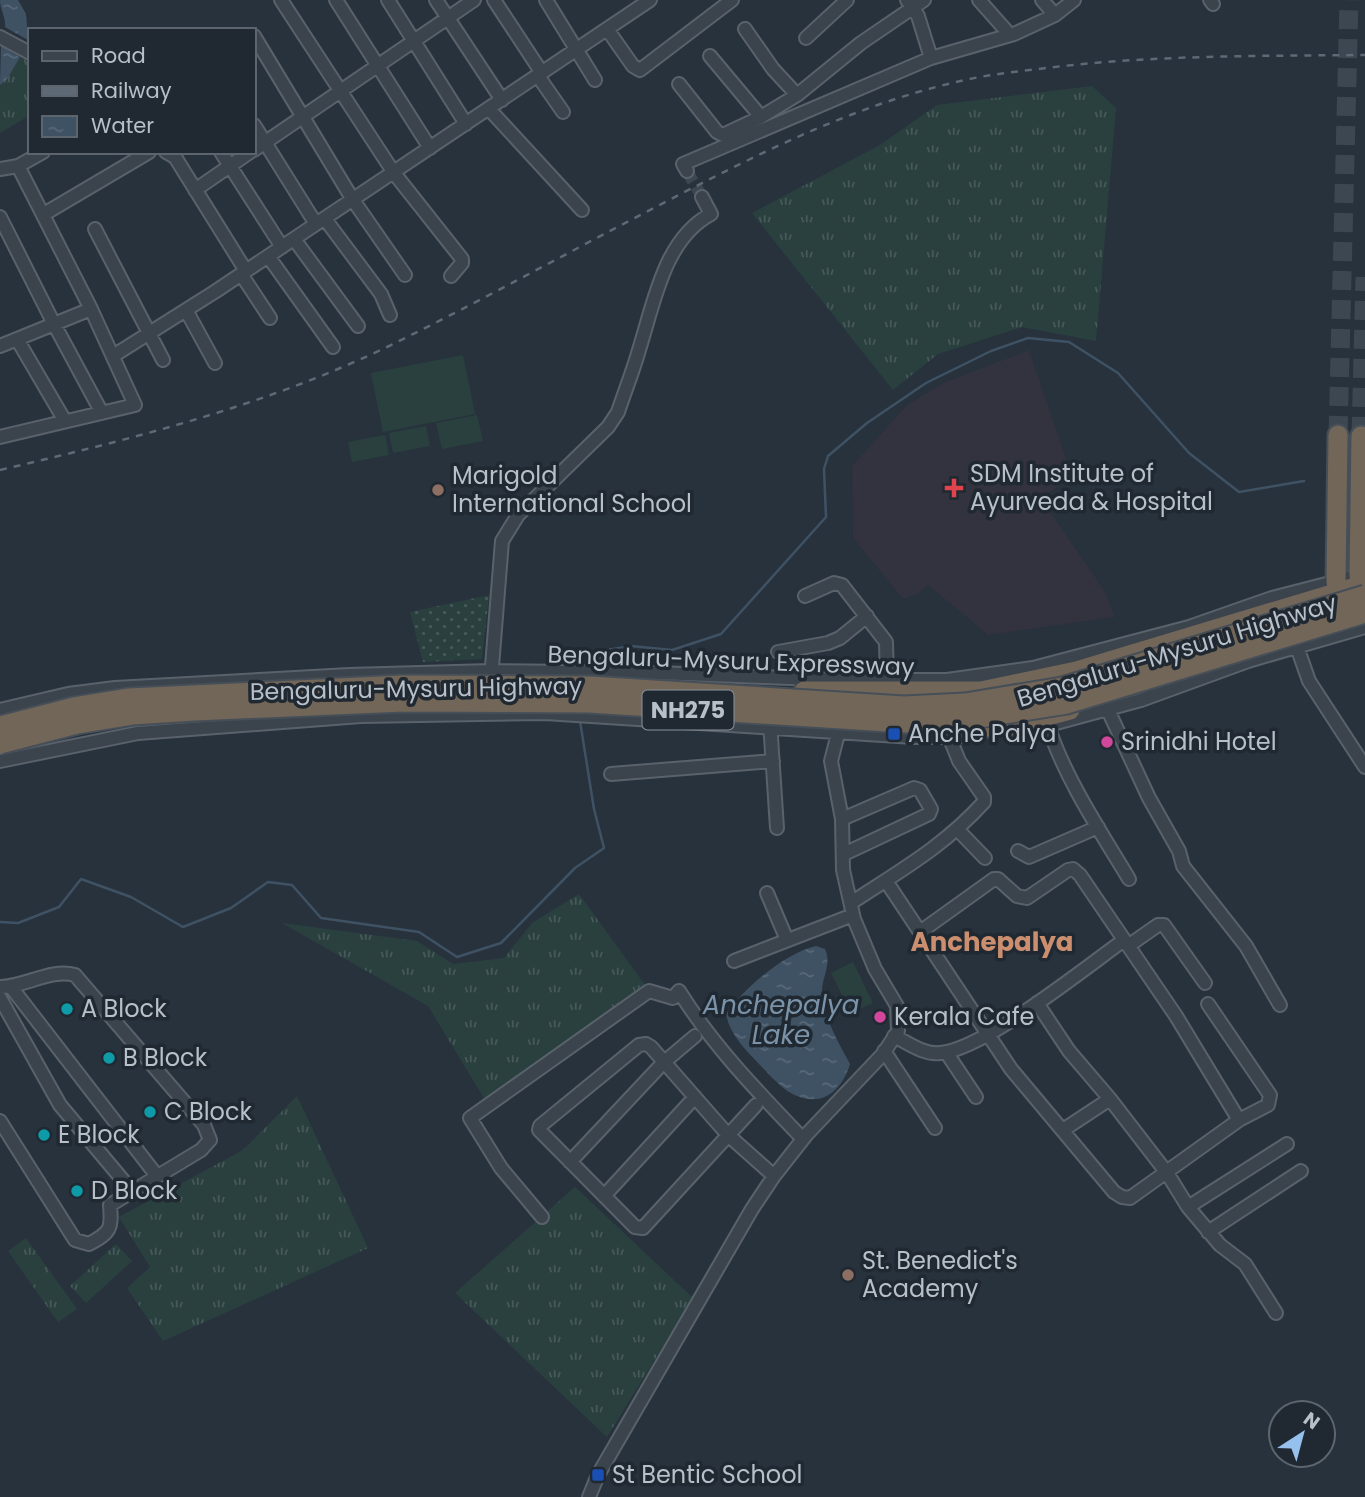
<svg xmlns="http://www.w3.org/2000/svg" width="1365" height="1497" font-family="Poppins,sans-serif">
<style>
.medical{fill:#33323f}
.grass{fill:url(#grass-tufts)}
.garden{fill:url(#garden-dots)}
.pitch{fill:#2a403f}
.water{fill:url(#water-ripples)}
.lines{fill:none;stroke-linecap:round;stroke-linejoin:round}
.stream{stroke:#3f5264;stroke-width:2.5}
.minor-tunnel{stroke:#3d4752;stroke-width:12;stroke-dasharray:12 6;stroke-linecap:butt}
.highway-tunnel{stroke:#3d4752;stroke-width:19;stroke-dasharray:19 10;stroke-linecap:butt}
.minor-casing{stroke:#59626b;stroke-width:16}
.highway-casing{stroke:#464f58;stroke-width:23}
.minor{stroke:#3b444d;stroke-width:12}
.highway{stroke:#726659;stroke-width:19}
.rail{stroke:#5d6974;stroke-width:2.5;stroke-dasharray:7 7;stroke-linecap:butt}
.highway-bridge-casing{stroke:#464f58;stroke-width:23;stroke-linecap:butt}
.highway-bridge{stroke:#726659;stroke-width:19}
.health-dot{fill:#e0444e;stroke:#202932;stroke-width:2.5}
.education-dot{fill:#8d6e63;stroke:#202932;stroke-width:2.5}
.transit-dot{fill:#1a4fb4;stroke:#202932;stroke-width:2.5}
.hotel-dot{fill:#d1479c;stroke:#202932;stroke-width:2.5}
.culture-dot{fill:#0f9aa8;stroke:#202932;stroke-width:2.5}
.labels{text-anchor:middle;stroke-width:7;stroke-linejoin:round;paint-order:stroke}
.shield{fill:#202932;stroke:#8a929b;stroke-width:2}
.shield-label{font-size:23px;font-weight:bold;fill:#b7bfc8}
.poi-label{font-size:24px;fill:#b7bfc8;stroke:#202932;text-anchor:start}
.street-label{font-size:24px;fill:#b7bfc8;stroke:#202932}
.neighbourhood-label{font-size:26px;font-weight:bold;fill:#cb8f6f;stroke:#202932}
.water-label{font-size:26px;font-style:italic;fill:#7b93a9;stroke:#202932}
</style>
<defs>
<pattern id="grass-tufts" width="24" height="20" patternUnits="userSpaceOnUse" patternTransform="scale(1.75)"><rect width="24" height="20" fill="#2a403f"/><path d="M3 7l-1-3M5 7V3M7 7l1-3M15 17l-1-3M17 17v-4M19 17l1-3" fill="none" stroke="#475a59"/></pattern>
<pattern id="garden-dots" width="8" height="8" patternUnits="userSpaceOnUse" patternTransform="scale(1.75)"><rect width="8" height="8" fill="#2a403f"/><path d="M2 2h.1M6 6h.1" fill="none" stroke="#475a59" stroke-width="1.8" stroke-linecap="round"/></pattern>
<pattern id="water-ripples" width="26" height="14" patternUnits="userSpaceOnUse" patternTransform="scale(1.75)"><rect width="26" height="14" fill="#3f5264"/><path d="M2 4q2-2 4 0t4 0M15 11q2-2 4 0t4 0" fill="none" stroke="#586979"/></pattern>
</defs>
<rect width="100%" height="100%" fill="#27323d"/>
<path class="medical" d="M1029,350L1072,476L1041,499L1104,590L1115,617L988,635L928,585L918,594L903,599L853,538L852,466L907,405L943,383Z"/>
<path class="grass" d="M20,57L30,62V115L0,133V85L7,78Z
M1092,86L1116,108L1096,341L1022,327L938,354L893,390L752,213L880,145L937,105Z
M579,894L648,989L490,1108L428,1006L282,923L417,941L453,964L504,958L532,923Z
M297,1096L368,1248L163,1341L127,1288L150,1267L119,1217L243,1150Z
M575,1187L693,1298L607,1437L455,1293Z
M26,1238L77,1309L58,1322L8,1251Z
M116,1244L132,1261L86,1303L70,1286Z"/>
<path class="garden" d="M489,595L482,659L423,662L410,612Z"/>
<path class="pitch" d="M463,355L475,414L383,432L371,373Z
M477,415L483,441L442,449L436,423Z
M426,426L430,446L393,453L389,433Z
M385,435L389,455L352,462L348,442Z
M853,962L873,1003L851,1013L831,973Z"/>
<path class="water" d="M0,0H18L26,14L28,40L5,27C6,17 0,10 0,0Z
M1,46L20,57L7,79L0,85Z
M816,946L825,949C832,965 822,976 822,992C824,1018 838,1042 850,1064C842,1089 825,1107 797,1096C783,1091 769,1074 759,1064C745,1049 730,1035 726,1014C744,988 785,953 816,946Z"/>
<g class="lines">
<path class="stream" d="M594,667L607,650L631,646L672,650L721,634L826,517L824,469L828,456L867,423L926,383L991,351L1028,338L1069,342L1118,373L1189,453L1239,492L1304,481
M0,922L18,923L59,907L81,879L131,897L183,927L231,908L268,882L292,885L321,918L419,932L457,957L501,943L575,868L604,848L594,809L580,721"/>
<path class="minor-tunnel" d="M687,171L702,197"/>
<path class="highway-tunnel" d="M1338,435L1349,0
M1361,436L1365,277"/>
<defs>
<path id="minor" d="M281,0L394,173L462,259V263L451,276
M336,0L430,148
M388,0L466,124
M436,0L502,100
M494,0L542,73
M546,0L595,80
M907,0L918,16L931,58
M979,0L1010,35
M1042,0L1055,15
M1210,0L1213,4
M607,29L633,66L640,70L732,0
M745,29L773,69L797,95
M254,36L353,200L405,275
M0,37L30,53
M806,38L847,0
M710,56L761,117
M538,76L563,112
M679,84L717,132L723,135L761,117L797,95L861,43L924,0
M489,109L582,210
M254,125L316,224
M254,150L474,0
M166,152L175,157L246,271
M221,152L282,247
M0,169L18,166L43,152
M687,171L683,164L931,58L1014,34L1055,15L1074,0
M195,190L250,152
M44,214L149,152
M0,217L54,324L102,413
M325,219L381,294L390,315
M95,229L163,360
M294,239L358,326
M268,256L333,347
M241,274L270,318
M186,310L215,363
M17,339L65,421
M0,346L91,309
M113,356L216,291L650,0
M0,437L135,405L91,309L18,166
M805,596L834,583L842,585L886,642L887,680
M1297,647L1309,681L1365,767
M778,652L828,643L840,638L867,616
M491,679L502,541L518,515L608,427L618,412C625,391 633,371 639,350C654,303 664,239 711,214L702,197
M0,710L68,694L115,688L349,675L491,671L657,673L846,680H947L1033,668L1189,627L1272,598L1365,574
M1108,710L1149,798L1179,851L1183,866L1246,946L1280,1005
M770,722L777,828
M1048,725C1063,775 1102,834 1129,879
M1045,726L1141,700L1248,661L1365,627
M0,761L138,733L361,716L545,713L913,737L975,736
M611,774L773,761
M842,819L914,788L920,790L931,809L929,814L844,854
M958,830L985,858
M1018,851L1029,857L1098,827
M886,881L1011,1069L1114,1192L1122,1197L1130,1198L1239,1120L1268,1105L1270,1095L1208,1004
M767,893L787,940
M851,903C901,870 943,847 984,802V797L959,761L949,736
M920,932L994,879H998L1017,896L1027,898L1068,870L1073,869L1080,875L1176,1016L1239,1120
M1128,946L1158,925H1164L1205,983
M734,961L853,915
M0,987C25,987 51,968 75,975L204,1125L210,1140L201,1150L110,1205C112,1229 111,1232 89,1244L75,1240L0,1121
M11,987L157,1176
M0,998L60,1105L132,1191
M1037,1003L1069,1051L1110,1099L1167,1173L1188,1207L1220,1245L1245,1264L1276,1313
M894,1036C908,1043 924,1055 940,1053C983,1050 1085,968 1124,940
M884,1051L935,1128
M946,1052L976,1097
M756,1105L643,1228L635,1227L539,1130L540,1126L639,1045L646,1044L651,1047L728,1135L774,1176
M1063,1130L1110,1099
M570,1162L663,1063L695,1036
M604,1196L695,1097
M1188,1207L1287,1144
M542,1217L501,1168L470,1118L649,991L673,998L679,991C713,1046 759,1093 803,1139
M1208,1232L1301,1171
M589,1497L598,1475L752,1209L774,1176L807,1134L883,1054L898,1031L897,1006L875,969L854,919L843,870L842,819L831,761L840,726"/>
<path id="highway" d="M1359,576L1361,436
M1336,582L1338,435
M804,691H981L1076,671L1365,584
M963,728L1010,726L1070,710"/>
</defs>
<use href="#minor" class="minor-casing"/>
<use href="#highway" class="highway-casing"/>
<use href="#minor" class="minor"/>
<use href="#highway" class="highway"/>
<path class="rail" d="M0,470C132,439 264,406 387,347C483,300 576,248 671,199C762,152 852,107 952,83C983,75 1014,72 1046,68C1151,55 1258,56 1365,55"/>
<defs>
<path id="highway-bridge" d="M0,726L74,707L129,698L402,685L590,686L904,706L965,703L1062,687L1365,595
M0,744L77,724L132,715L194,711L403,702L589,703L904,723L966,720L1067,704L1365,613"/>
</defs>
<use href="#highway-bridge" class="highway-bridge-casing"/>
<use href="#highway-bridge" class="highway-bridge"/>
</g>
<path class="health-dot" d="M950.5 477.5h7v7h7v7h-7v7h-7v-7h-7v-7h7z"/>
<g class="education-dot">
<circle cx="438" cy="490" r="7"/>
<circle cx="848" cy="1275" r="7"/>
</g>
<g class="transit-dot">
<rect x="887" y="727" width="14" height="14" rx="3.5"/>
<rect x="591" y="1468" width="14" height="14" rx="3.5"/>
</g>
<g class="hotel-dot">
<circle cx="1107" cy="742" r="7"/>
<circle cx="880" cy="1017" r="7"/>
</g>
<g class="culture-dot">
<circle cx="67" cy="1009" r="7"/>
<circle cx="109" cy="1058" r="7"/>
<circle cx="150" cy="1112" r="7"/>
<circle cx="44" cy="1135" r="7"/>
<circle cx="77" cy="1191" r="7"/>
</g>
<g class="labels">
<rect class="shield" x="642.5" y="690.5" width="91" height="39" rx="5"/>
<g class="shield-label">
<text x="688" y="718">NH275</text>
</g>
<g class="poi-label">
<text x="970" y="482">SDM Institute of<tspan x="970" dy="28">Ayurveda &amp; Hospital</tspan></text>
<text x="452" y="484">Marigold<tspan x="452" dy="28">International School</tspan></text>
<text x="908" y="742">Anche Palya</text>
<text x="1121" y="750">Srinidhi Hotel</text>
<text x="81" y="1017">A Block</text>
<text x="894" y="1025">Kerala Cafe</text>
<text x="123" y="1066">B Block</text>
<text x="164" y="1120">C Block</text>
<text x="58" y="1143">E Block</text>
<text x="91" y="1199">D Block</text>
<text x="862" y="1269">St. Benedict's<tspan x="862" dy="28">Academy</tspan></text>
<text x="612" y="1483">St Bentic School</text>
</g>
<g class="street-label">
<text transform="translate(1177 651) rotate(-17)" y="8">Bengaluru-Mysuru Highway</text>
<text transform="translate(731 661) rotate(2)" y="8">Bengaluru-Mysuru Expressway</text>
<text transform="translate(416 689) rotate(-1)" y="8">Bengaluru-Mysuru Highway</text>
</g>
<g class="neighbourhood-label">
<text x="992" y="951">Anchepalya</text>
</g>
<g class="water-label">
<text x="781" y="1014">Anchepalya<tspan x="781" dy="30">Lake</tspan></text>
</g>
</g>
<rect x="28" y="28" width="228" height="126" fill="#202932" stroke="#5c656e" stroke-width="2"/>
<rect x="42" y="51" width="35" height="10" fill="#3b444d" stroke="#5c656e" stroke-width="2"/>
<text x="91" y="63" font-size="21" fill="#b7bfc8">Road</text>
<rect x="42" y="86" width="35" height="10" fill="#5d6974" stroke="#5c656e" stroke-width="2"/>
<text x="91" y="98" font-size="21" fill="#b7bfc8">Railway</text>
<rect x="42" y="116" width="35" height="21" fill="url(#water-ripples)" stroke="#5c656e" stroke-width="2"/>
<text x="91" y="133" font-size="21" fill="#b7bfc8">Water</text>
<g transform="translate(1302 1434) rotate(36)"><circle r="33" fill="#202932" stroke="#5c656e" stroke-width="2"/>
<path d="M0-5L12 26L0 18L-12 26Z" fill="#96c0ee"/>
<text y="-10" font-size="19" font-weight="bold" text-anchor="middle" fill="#b7bfc8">N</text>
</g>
</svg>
